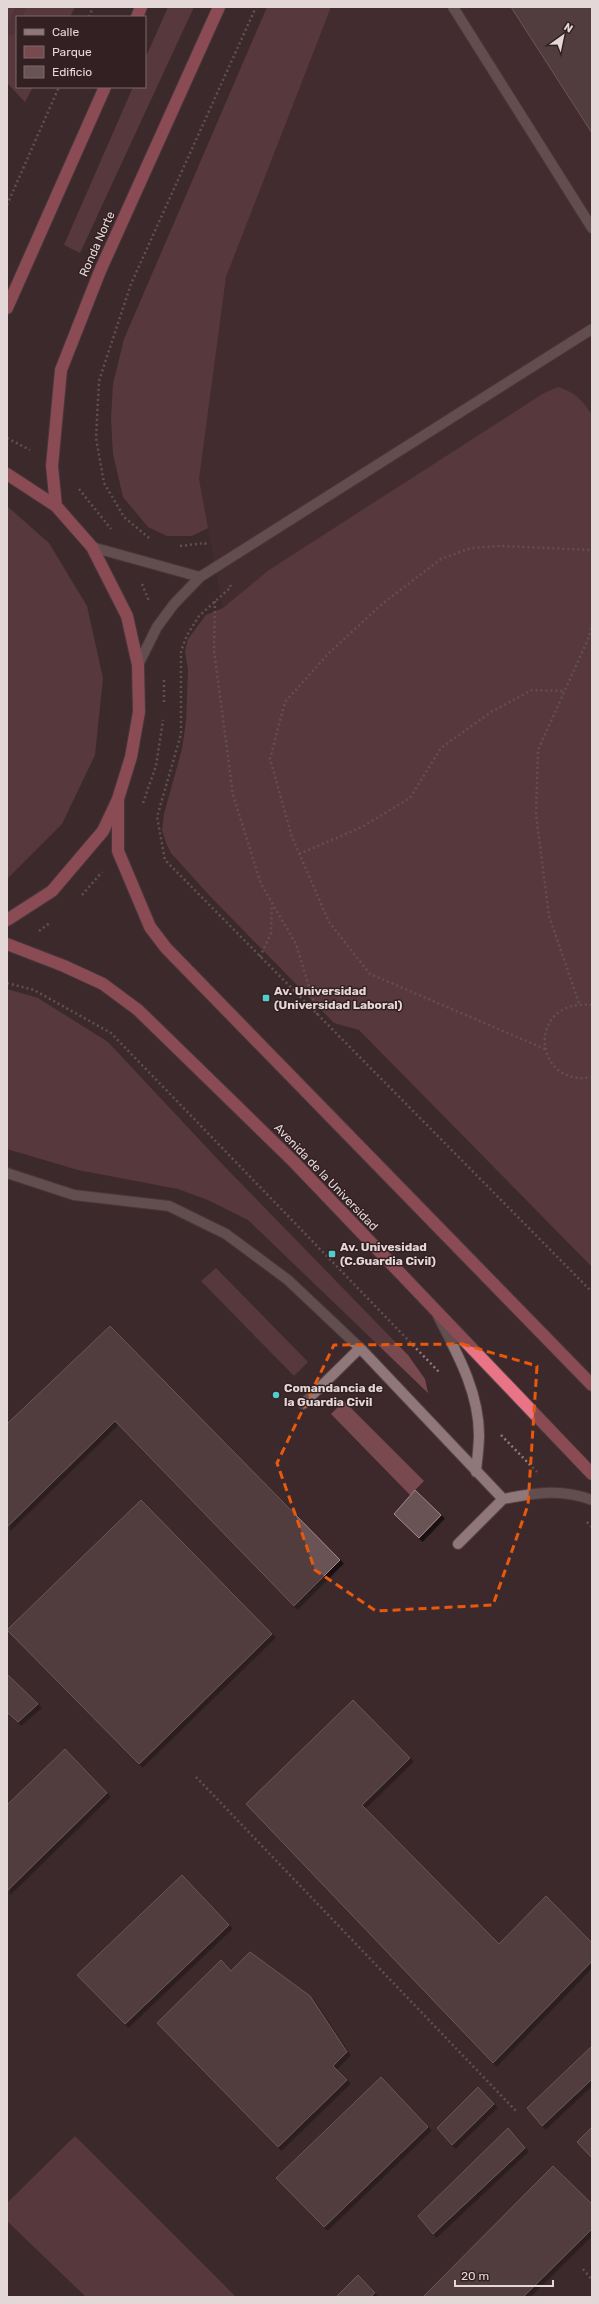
<svg xmlns="http://www.w3.org/2000/svg" width="599" height="2304" font-family="Rubik,sans-serif">
<style>
.built{fill:#4b3033}
.green{fill:#784a50}
.lines{fill:none;stroke-linecap:round;stroke-linejoin:round}
.stream{stroke:#6c404b;stroke-width:10}
.building{fill:#6a5355;stroke:#a38a8c;filter:url(#shadow)}
.minor-casing{stroke:#564547;stroke-width:12}
.highway-casing{stroke:#564547;stroke-width:14}
.path{stroke:#8e7d7f;stroke-width:2.5;stroke-dasharray:2 3;stroke-linecap:butt}
.minor{stroke:#90787a;stroke-width:10}
.highway{stroke:#e97486;stroke-width:12}
.marked{fill:none;stroke:#e8590c;stroke-width:3;stroke-dasharray:8 5;stroke-linejoin:round}
.poi-dot{fill:#53cdc9;stroke:#332022;stroke-width:1.5}
.labels{text-anchor:middle;stroke-width:3;stroke-linejoin:round;paint-order:stroke}
.street-label{font-size:12px;fill:#e4d7d8;stroke:#332022}
.poi-label{font-size:12px;font-weight:bold;fill:#e4d7d8;stroke:#332022;text-anchor:start}
</style>
<defs>
<filter id="shadow"><feDropShadow dx="3.5" dy="3.5" stdDeviation="0" flood-color="#0009"/></filter>
</defs>
<rect width="100%" height="100%" fill="#3d292c"/>
<path class="built" d="M331,7H592V1267L242,712L199,479L226,277Z"/>
<path class="green" d="M7,7H75L70,17H17V87H33L25,102L7,83Z
M168,7H194L80,253L64,245L133,87H145V59Z
M267,7H331L226,277L199,479L208,528L192,536H167L148,527L123,497L113,454L111,419L113,384L124,339Z
M558,387C575,392 582,400 592,415V1267L359,1030L334,1023L209,895L171,853L166,843L162,830L164,814L182,749L186,722L188,670L185,651L188,639L206,615L223,608L269,570L544,393Z
M7,506L49,543L87,606L103,678L95,755L62,824L7,879Z
M7,989L38,998L108,1042L224,1166L408,1355L425,1379L428,1393L248,1220L208,1200L178,1189L78,1170L7,1149Z
M216,1268L308,1362L294,1376L201,1281Z
M344,1401L424,1481L410,1495L331,1414Z
M75,2136L235,2296L234,2297H86L7,2221V2203Z"/>
<g class="lines">
<path class="stream" d="M10,31L21,7"/>
</g>
<path class="building" d="M511,7H592V133Z
M110,1326L340,1560L294,1606L115,1421L7,1527V1424Z
M415,1490L441,1515L419,1538L394,1514Z
M141,1500L272,1634L139,1764L7,1630Z
M7,1674L38,1704L18,1722L7,1712Z
M353,1700L410,1758L362,1805L499,1944L546,1896L592,1943V1961L493,2063L246,1804Z
M65,1749L107,1793L7,1891V1805Z
M182,1875L229,1925L125,2024L77,1975Z
M250,1952L310,1996L347,2052L333,2066L347,2080L278,2147L157,2023L221,1960L231,1971Z
M592,2046V2079L542,2126L527,2108Z
M381,2077L428,2127L324,2227L276,2178Z
M478,2087L494,2104L452,2145L437,2128Z
M592,2127V2158L577,2142Z
M508,2128L525,2148L433,2234L418,2216Z
M553,2166L592,2204V2229L523,2297H423Z
M358,2275L375,2293L370,2297H336Z"/>
<g class="lines">
<defs>
<path id="minor" d="M453,7L592,228
M92,547L200,577
M138,665L157,627L174,604L200,577L592,329
M7,1173L74,1195L169,1206L226,1234L288,1280L360,1348L503,1499L458,1544
M438,1316C457,1353 479,1392 479,1435C479,1447 477,1459 476,1472
M303,1404L360,1348
M503,1499C535,1493 561,1488 592,1500"/>
<path id="highway" d="M137,17L141,7
M7,308L105,87
M7,474L56,506L92,547L127,616L138,665L139,712L131,757L118,799L103,831L52,891L7,920
M56,506L52,466L61,370L100,271L219,7
M118,799V851L150,927L166,948L592,1385
M7,944L64,966L103,984L138,1010L294,1162L592,1474"/>
</defs>
<use href="#minor" class="minor-casing"/>
<use href="#highway" class="highway-casing"/>
<path class="path" d="M89,17L93,7
M7,205L59,87
M7,438L30,450
M79,489L111,529
M149,538L124,517L104,483L96,438L99,381L131,284L256,7
M180,546L205,543L207,547
M142,584L149,601
M230,585L231,587L199,616L187,635L181,651V734L157,817L165,860L592,1292
M215,601L214,650L233,795L261,884L296,944L318,1016
M164,680V703
M143,803L156,766L163,720
M299,854L362,827L410,798L441,748L491,712L532,690L564,691
M82,895L102,872
M39,931L51,922
M260,957L271,933L272,903
M7,983L34,990L111,1033L439,1372
M579,1003L549,916L536,814L538,750L589,637L592,624
M592,1005C526,998 532,1088 592,1077
M545,1049L370,974L329,922L292,837L270,759L285,702L328,654L382,604L441,559L471,548L501,546L592,550
M501,1435L537,1472
M587,1522L592,1527
M196,1777L516,2111
M583,2269L592,2280"/>
<use href="#minor" class="minor"/>
<use href="#highway" class="highway"/>
</g>
<path d="M0 0H599V2304H0ZM462,1344L537,1366L528,1505L493,1605L376,1611L315,1570L277,1463L334,1345Z" fill="#3d292c" fill-opacity=".55" fill-rule="evenodd"/>
<path class="marked" d="M462,1344L537,1366L528,1505L493,1605L376,1611L315,1570L277,1463L334,1345Z"/>
<g class="poi-dot">
<rect x="262" y="994" width="8" height="8" rx="2"/>
<rect x="328" y="1250" width="8" height="8" rx="2"/>
<circle cx="276" cy="1395" r="4"/>
</g>
<g class="labels">
<g class="street-label">
<text transform="translate(97 244) rotate(-66)" y="4">Ronda Norte</text>
<text transform="translate(326 1177) rotate(46)" y="4">Avenida de la Universidad</text>
</g>
<g class="poi-label">
<text x="274" y="995">Av. Universidad<tspan x="274" dy="14">(Universidad Laboral)</tspan></text>
<text x="340" y="1251">Av. Univesidad<tspan x="340" dy="14">(C.Guardia Civil)</tspan></text>
<text x="284" y="1392">Comandancia de<tspan x="284" dy="14">la Guardia Civil</tspan></text>
</g>
</g>
<rect width="599" height="2304" fill="none" stroke="#e4d7d8" stroke-width="16"/>
<rect x="16" y="16" width="130" height="72" fill="#332022" stroke="#7a696b"/>
<rect x="24" y="29" width="20" height="6" fill="#90787a" stroke="#7a696b"/>
<text x="52" y="36" font-size="12" fill="#e4d7d8">Calle</text>
<rect x="24" y="46" width="20" height="12" fill="#784a50" stroke="#7a696b"/>
<text x="52" y="56" font-size="12" fill="#e4d7d8">Parque</text>
<rect x="24" y="66" width="20" height="12" fill="#6a5355" stroke="#7a696b"/>
<text x="52" y="76" font-size="12" fill="#e4d7d8">Edificio</text>
<g transform="translate(563 36) rotate(33)" stroke="#332022" stroke-width="3" paint-order="stroke">
<path d="M0-3L7 15L0 10L-7 15Z" fill="#e4d7d8"/>
<text y="-6" font-size="11" font-weight="bold" text-anchor="middle" fill="#e4d7d8">N</text>
</g>
<path d="M455 2280v6h98v-6" fill="none" stroke="#e4d7d8" stroke-width="2"/>
<text x="461" y="2280" font-size="12" fill="#e4d7d8" stroke="#332022" stroke-width="3" paint-order="stroke">20 m</text>
</svg>
